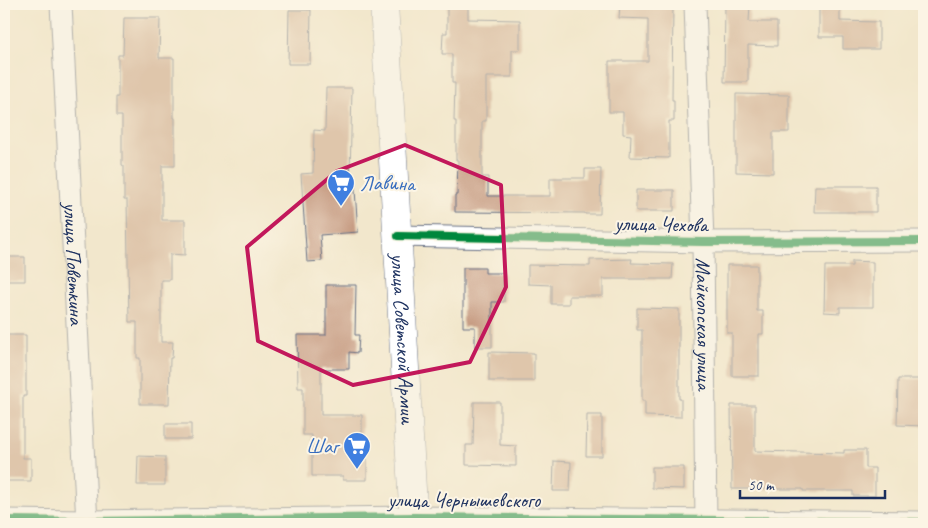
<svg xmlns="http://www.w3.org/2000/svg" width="928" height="528" font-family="Caveat,sans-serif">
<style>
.building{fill:#c79d84}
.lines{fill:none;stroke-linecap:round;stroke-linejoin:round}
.street-casing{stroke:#666f84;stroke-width:23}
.primary-casing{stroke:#666f84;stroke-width:29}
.street{stroke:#fff;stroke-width:21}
.primary{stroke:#fff;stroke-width:28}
.cycleway-casing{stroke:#fcf5e5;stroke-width:11}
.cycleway{stroke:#00873e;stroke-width:8}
.marked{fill:none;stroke:#c2185b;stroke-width:4;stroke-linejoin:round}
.labels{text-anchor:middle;stroke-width:4;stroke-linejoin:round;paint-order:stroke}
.shop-label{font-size:21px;fill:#366cbe;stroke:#fcf5e5;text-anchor:start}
.street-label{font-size:21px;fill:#1b2f5e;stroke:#fcf5e5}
</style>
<rect width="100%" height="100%" fill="#fcf5e5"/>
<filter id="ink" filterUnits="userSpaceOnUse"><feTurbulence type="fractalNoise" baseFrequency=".02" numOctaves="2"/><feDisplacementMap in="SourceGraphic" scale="10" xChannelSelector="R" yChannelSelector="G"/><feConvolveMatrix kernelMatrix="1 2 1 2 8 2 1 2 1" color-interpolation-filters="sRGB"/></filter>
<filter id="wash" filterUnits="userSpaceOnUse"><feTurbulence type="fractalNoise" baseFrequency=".0096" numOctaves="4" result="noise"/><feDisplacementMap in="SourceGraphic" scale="20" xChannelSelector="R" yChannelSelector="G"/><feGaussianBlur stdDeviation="1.12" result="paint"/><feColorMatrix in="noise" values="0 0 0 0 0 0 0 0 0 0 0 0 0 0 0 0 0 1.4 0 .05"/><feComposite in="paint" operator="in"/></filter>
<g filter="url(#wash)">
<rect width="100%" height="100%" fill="#f2e7cc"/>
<g id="blocks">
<path class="building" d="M447,4H468V19L520,20V50H512V77H486V121H482V177H488V196H550V178H585V169H601L600,214H585V213L455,212V195H457L458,160H456V121H454L455,83H452V54H442L443,33H447Z
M620,4H673L672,100H674V121H669V158L630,157L631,135L623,134V112H609V61H648V19L619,18Z
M725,4H750L749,22H777V46L748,45V82H724Z
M819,4H840V21L879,22V49H843V37H819Z
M289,10H311L310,64H288Z
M124,18H160L159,58H174V118H175V166H162V220H185V255L170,254V280H161V342H173L172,358H170L169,404H140V358H137V322H129L127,200H124V166L122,165V116H116V97H118V55H123Z
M326,88H352L350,177L354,176L358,232L320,235L322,261L307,262L301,174L313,173L314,130L325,131Z
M736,94L789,95V132H773V173L736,172Z
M815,186H876V212H814Z
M636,190H674V211H636Z
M4,257H25V281H4Z
M632,259L631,263L673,264L672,279H603V296H569V304H551V285L528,284V265L590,266V260Z
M852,261L873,262V307H840V313L824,312L825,266H852Z
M727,265H757V311H763V334H759V376H732V333H727Z
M463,268H485V273H504V302H492V347H475V327H463Z
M326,285H356L355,335H359L358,353L349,352V369H321V415H362V459H367V480H343V476H312V435H303V388H298L297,335H326Z
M637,308L679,309V399H681V417L645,416V401H642V330H637Z
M4,335H26V396H23V458H31V481H4Z
M489,352L534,353V381H489Z
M898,379H924V426L897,425Z
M474,402H500V445L516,446V466L466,465V445H473Z
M731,405H755V451L844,453V450H866V468H875V496H853V491H803V489H732Z
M587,415H602V456H586Z
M165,424H191V439H165Z
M138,456L165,457V485H137Z
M554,461L571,462L570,491H553Z
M652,467H684V489L652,488Z"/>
</g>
</g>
<g filter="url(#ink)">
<use href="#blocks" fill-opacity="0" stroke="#666f84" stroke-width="1"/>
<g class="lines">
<defs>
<g id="street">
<path id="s1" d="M61,4L87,524"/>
<path id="s2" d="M695,4L703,242L706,524"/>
<path d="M398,236L703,242L924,241"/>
<path d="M4,520L87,521L414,517L924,522"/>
</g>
<g id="primary">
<path id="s3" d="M384,4L414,524"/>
</g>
</defs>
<use href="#street" class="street-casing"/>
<use href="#primary" class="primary-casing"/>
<use href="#street" class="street"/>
<use href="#primary" class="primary"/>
<defs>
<path id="cycleway" d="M398,236L703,242L924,241
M4,520L87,521L414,517L924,522"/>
</defs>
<use href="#cycleway" class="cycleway-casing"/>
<use href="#cycleway" class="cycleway"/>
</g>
</g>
<path d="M0 0H928V528H0ZM405,145L501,185L506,287L470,362L353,385L258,341L247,247L337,171Z" fill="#f2e7cc" fill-opacity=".55" fill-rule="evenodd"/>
<path class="marked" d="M405,145L501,185L506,287L470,362L353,385L258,341L247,247L337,171Z"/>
<defs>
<symbol id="supermarket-pin" viewBox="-11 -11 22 30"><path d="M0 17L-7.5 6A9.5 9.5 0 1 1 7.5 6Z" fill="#3f7fe0" stroke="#fcf5e5"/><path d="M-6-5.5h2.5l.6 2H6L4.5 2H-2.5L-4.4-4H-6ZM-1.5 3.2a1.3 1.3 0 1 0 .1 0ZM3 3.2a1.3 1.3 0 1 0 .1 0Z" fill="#fff"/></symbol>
</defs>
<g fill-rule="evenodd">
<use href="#supermarket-pin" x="325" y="167" width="32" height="43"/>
<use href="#supermarket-pin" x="341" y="430" width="32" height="43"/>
</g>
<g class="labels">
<g class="shop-label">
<text x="360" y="190">Лавина</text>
<text x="338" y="453" text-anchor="end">Шаг</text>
</g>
<g class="street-label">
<text transform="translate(661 224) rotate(1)" y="7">улица Чехова</text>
<text dy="7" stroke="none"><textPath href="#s1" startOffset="260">улица Поветкина</textPath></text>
<text dy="7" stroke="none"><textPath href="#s2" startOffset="320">Майкопская улица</textPath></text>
<text dy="7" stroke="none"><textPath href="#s3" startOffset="335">улица Советской Армии</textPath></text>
<text x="464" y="507">улица Чернышевского</text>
</g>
</g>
<rect width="928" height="528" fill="none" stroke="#fcf5e5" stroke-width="20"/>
<path d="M740 490v8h145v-8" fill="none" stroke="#1b2f5e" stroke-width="2.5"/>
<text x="748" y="490" font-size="15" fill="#1b2f5e" stroke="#fcf5e5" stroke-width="4" paint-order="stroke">50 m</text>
</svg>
